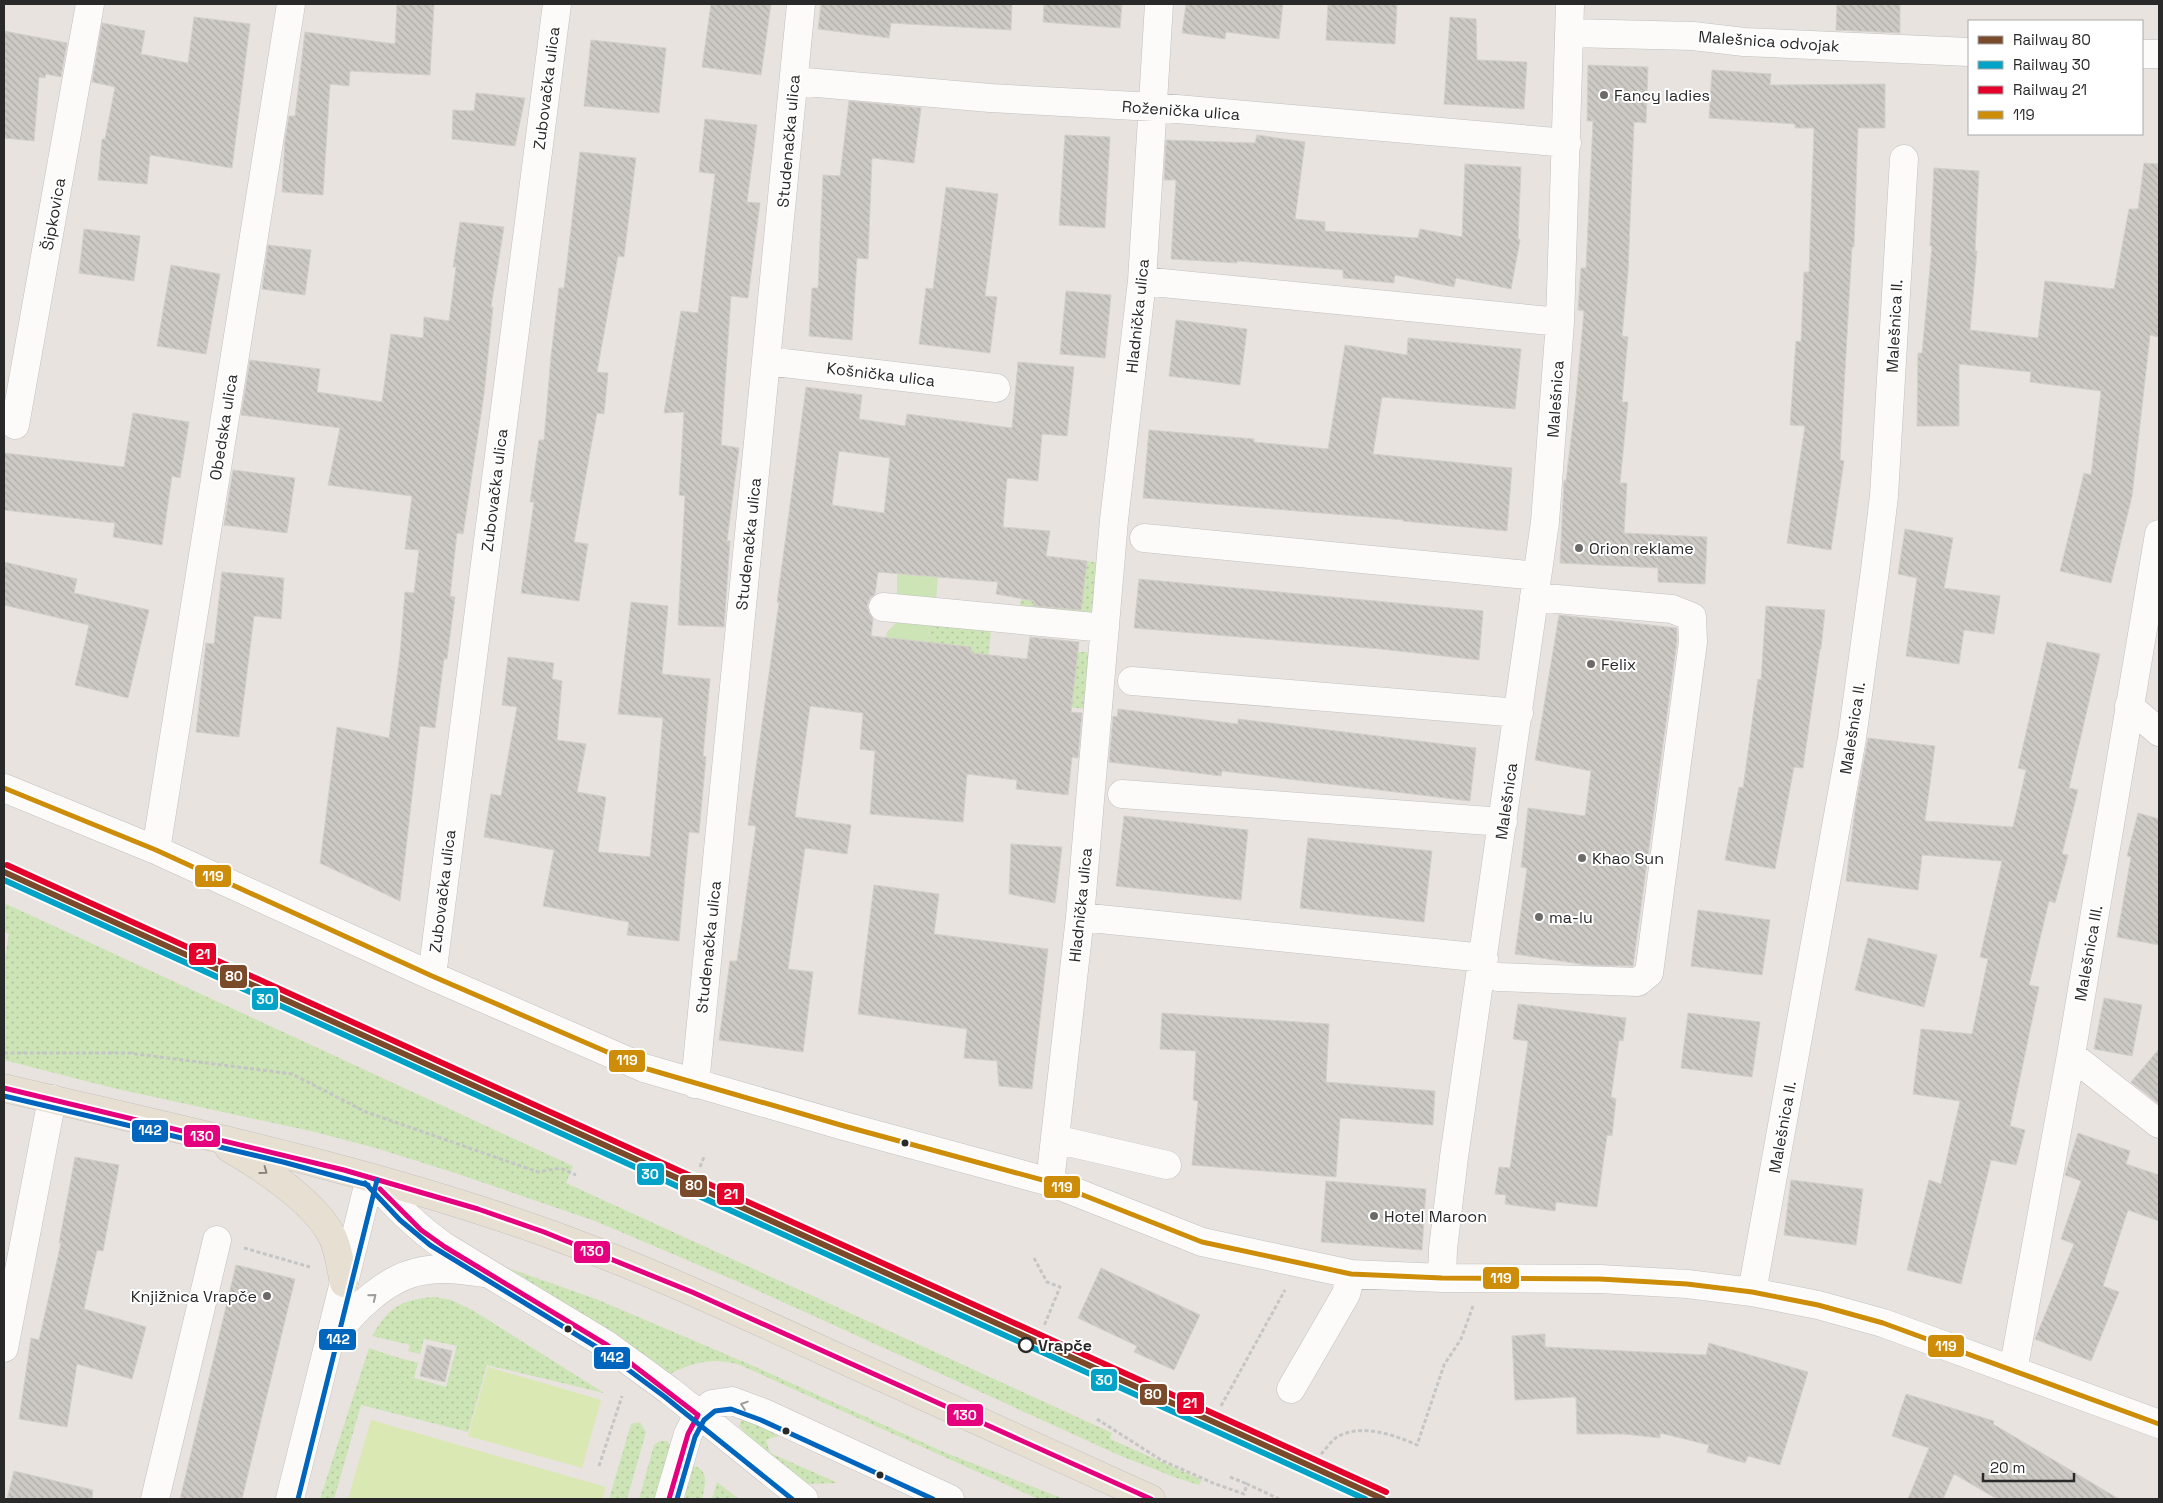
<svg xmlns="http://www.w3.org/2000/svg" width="2163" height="1503" font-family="'Space Grotesk',sans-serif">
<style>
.grass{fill:url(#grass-dots)}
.garden{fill:#cde4b6}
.pitch{fill:#dae8b3}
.building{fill:url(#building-back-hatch);stroke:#d3cfca;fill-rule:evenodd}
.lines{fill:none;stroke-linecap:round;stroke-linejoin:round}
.minor-casing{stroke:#c1c0c0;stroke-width:29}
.major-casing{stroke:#c4c2c0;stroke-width:29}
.path{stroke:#c6c5c5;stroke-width:3;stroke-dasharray:4 2.5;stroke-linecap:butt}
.minor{stroke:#fcfbfa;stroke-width:28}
.major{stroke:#e7e0d2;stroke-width:28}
.bus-1-casing{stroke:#fff;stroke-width:9}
.bus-2-casing{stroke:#fff;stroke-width:9}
.bus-3-casing{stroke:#fff;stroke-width:9}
.bus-1{stroke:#ce8d08;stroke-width:5}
.bus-2{stroke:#e5007d;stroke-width:5}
.bus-3{stroke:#0065bd;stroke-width:5}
.rail-1-casing{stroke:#fff;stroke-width:10}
.rail-2-casing{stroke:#fff;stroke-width:10}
.rail-3-casing{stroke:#fff;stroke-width:10}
.rail-1{stroke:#7a4b2a;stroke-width:6}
.rail-2{stroke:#02a3c6;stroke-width:6}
.rail-3{stroke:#e4002b;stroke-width:6}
.oneway{stroke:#88847e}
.oneway2{stroke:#9d9c9c}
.poi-dot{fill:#6c6a68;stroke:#fff;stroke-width:2}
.bus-dot{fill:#292929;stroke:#fff;stroke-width:2}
.stop-dot{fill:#fff;stroke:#292929;stroke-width:2.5}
.labels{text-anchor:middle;stroke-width:4;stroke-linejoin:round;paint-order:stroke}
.street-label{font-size:16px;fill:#292929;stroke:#fff}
.poi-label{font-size:16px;fill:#292929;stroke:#fff;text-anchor:start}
.stop-label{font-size:16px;font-weight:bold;fill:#292929;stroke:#fff;text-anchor:start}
.line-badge{stroke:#fff;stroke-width:2}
.badge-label{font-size:14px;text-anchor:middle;font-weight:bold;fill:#fff}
</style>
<defs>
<pattern id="grass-dots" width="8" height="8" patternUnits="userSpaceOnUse" patternTransform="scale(1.25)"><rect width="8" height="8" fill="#cde4b6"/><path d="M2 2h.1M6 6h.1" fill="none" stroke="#b0c49c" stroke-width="1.8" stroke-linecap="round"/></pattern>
<pattern id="building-back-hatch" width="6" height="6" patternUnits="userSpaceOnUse" patternTransform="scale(1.25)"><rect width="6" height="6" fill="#cdc9c5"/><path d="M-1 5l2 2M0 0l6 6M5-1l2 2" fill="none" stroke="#b0ada9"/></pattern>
</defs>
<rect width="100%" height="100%" fill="#e8e3de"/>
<path class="grass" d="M1087,561L1099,563L1094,622L1019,613L1021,599L1081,606Z
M929,623L991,628L989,655L967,686L971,647L928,642Z
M1078,652H1091L1085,709L1012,701L1072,699Z
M4,903L573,1166L566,1183L1112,1433L1110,1439L1202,1480L1199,1485L1177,1478L1121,1456L741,1283L595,1221L455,1173L379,1149L315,1132L113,1088L4,1060V963L9,934L4,932Z
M494,1263L596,1299L751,1365L946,1453L1064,1499H1038L740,1365C714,1357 694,1362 670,1374Z
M434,1297L451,1300L474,1311L604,1393L487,1365L468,1432L361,1405L334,1499H320L369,1348L389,1355L418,1363L414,1378L446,1387L457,1346L424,1339L420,1354L408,1351L410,1345L372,1336C390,1306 400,1300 434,1297Z
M743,1420L787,1433L766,1440L770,1453L838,1483L807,1484L753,1442L739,1426L741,1421Z
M640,1422L646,1432L627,1499H609L631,1424Z
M660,1441H667L672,1448L658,1499H639L654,1445Z
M693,1466C710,1469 705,1487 702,1499H684Z
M717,1482L739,1499H712Z"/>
<path class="garden" d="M897,574L938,577L936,600L897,595Z
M898,621L929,623L928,642L886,638L887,632Z"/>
<path class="pitch" d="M488,1367L601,1400L582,1468L468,1436Z
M371,1420L606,1487L602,1499H348Z"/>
<path class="building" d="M397,4H434L430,75L350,71L349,86L330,84L323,195L282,192L285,140L289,116H295L305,32L395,44Z
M711,4H771L761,75L702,67Z
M821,4H1012L1011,30L891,23L889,38L818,29Z
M1044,4H1122L1120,28L1043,22Z
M1186,4H1283L1279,39L1226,32L1225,39L1182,33Z
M1328,4H1397L1395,44L1326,40Z
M1837,4H1900V33L1836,30Z
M194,17L250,24L232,168L150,155L147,184L98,180L102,139H105L115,87L92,82L102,23L145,31L141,54L188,63Z
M1450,17L1476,19L1477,60L1527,62L1524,109L1444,104Z
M4,31L67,43L61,77L46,74L45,78L39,77L34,141L4,138Z
M591,40L666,48L659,113L584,106Z
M1588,65L1648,67L1646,123L1634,122L1628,272L1622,336L1628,337L1622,402H1628L1620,483H1627L1624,533L1707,537L1705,584L1658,582V568L1560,563L1564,480L1566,481L1576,397L1584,311L1578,310L1581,268H1586L1593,121H1587Z
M1712,70L1771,74L1770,85L1885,84V128H1858L1854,247H1852L1840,460L1844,461L1831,550L1787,543L1805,426L1790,425L1796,341L1801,342L1804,272H1809L1814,128H1795V124L1709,118Z
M476,93L525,98L515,146L452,139L453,110L474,111Z
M849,101L921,108L914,163L872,158L868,259L857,258L852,340L809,336L812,288H818L823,175L840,176Z
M705,119L757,125L747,202L760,203L748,298L731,296L721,445L739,448L727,541H730L724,627L678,625L685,496L679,495L684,412L664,413L681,311L698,313L715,174L699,172Z
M1065,135L1110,137L1105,228L1059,225Z
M1257,135L1305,142L1295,219L1325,222V231L1418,238L1420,229L1462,237L1465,164L1521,167L1518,239L1520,240L1511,289L1456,278L1454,287L1395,275L1394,283L1343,278V270L1237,261V263L1171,259L1176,180H1164L1166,140L1255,143Z
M580,152L636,158L624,257L618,256L597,372L608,373L604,414L597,413L574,542L588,544L579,601L521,593L534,502H530L539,440H544L551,356L559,288H564Z
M2144,163L2159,164V337L2150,335L2132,496L2111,583L2060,571L2084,473L2091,475L2101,391L2030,382L2031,372L1959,364V426H1917L1918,353H1922L1932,246H1930L1934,168L1979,171L1975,251H1977L1970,330L2038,338L2045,281L2114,289L2129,209H2138Z
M946,187L998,194L985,296L997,297L990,353L919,344L926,288L933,289Z
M460,222L504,227L491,307H493L484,394L463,534L457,533L450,596L455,597L447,659H444L435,728L420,726L400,901L320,863L337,727L389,738L400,654L405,592L414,593L419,550L405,549L412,496L328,485L340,428L241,415L250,360L320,369L317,392L382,402L391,334L423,338L424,317L449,321L456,267H453Z
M84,229L140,236L134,281L79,273Z
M268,245L311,250L305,295L262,289Z
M171,265L220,274L206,354L157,346Z
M1066,291L1111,295L1105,358L1060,354Z
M1176,320L1247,329L1240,385L1169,376Z
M1408,338L1521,349L1515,409L1382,397L1373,454L1512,468L1507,531L1403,521L1404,520L1143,498L1149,430L1254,439V442L1328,449L1345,345L1407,355Z
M1018,362L1074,367L1067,436L1042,434L1038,481L1007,478L1003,527L1050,531L1046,556L1087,561L1081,610L1033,606L1034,601L996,594L998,582L878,572L875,594L870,598L867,606L869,613L873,619L871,636L971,647V653L1027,659L1030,637L1079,642L1071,712L1082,713L1078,758L1072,757L1068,795L1016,789L1017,780L967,774L963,822L870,814L875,751L860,749L863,713L810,706L795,817L851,825L847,854L805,848L788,969L813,972L803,1052L719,1040L730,961H737L756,826L748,825L779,602H777L806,387L862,395L859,419L905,426L907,414L1012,428ZM839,451L890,458L884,513L832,505Z
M133,413L189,422L180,478L172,476L162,545L113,537L115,523L4,510V453L124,467Z
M233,470L295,478L287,533L224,525Z
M1905,529L1953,538L1944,588L2000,596L1994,634L1964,630L1959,664L1906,656L1917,578L1898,574Z
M4,562L77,579L74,593L149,610L128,698L75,685L89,625L4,605Z
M222,572L284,578L281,619L254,616L239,737L196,732L206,643L214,644Z
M1139,579L1483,611L1479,660L1381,649L1134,628Z
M631,602L668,606L662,674L710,679L703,756L706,757L699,833L689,832L679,941L627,935L629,922L543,906L554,850L484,837L491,794L501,796L517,707L502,705L508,657L554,663L552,679L562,681L557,740L586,744L577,792L606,797L598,852L650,857L663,718L618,714Z
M1766,606L1825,610L1821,649H1820L1803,768L1794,767L1775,869L1725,860L1739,787L1743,788L1758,679L1761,680Z
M1559,615L1677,628V641L1633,966L1587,965L1515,954L1527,868L1521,867L1528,808L1585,816L1591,771L1535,760Z
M2047,642L2100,654L2069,788L2078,790L2062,854L2068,855L2055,903L2049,901L2029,985L2039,987L2010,1126L2025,1130L2016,1165L1991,1160L1961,1284L1907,1270L1929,1180L1941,1184L1960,1101L1913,1094L1921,1029L1972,1034L1988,959L1980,957L2002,861L1922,855L1918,890L1846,881L1856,803L1868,738L1935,746L1925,821L2013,827L2026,770L2018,768Z
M1118,709L1238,724V719L1476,748L1470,801L1222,771L1221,776L1109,762L1113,716L1117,717Z
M2138,813L2159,819V945L2117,937L2131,857L2127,856Z
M1124,816L1248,830L1241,900L1116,886Z
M1308,838L1432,851L1424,922L1300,908Z
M1011,844L1062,847L1055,903L1009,894Z
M874,885L939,894L934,934L1048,949L1032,1089L999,1086L997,1061L964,1058L967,1029L858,1014Z
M1698,910L1770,920L1762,975L1691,966Z
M1868,938L1937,955L1924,1007L1855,990Z
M2104,998L2142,1005L2132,1056L2094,1049Z
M1518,1004L1626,1018L1623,1041L1619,1040L1611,1097L1616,1099L1612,1136L1607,1135L1597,1207L1556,1202L1555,1211L1505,1204L1506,1195L1495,1194L1499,1167L1510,1168L1528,1041L1513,1039Z
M1162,1013L1329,1024L1326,1082L1435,1091L1433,1125L1340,1118L1336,1177L1192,1165L1198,1101L1193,1100L1196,1051L1160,1049Z
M1688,1013L1760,1022L1752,1077L1681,1068Z
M2159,1049V1104L2131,1082Z
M2078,1133L2130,1151L2126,1164L2159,1175V1221L2128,1210L2103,1286L2119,1292L2091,1361L2035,1339L2074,1244L2061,1239L2081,1181L2065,1175Z
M75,1157L119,1165L103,1251L97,1250L84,1309L146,1327L132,1379L77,1364L67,1427L19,1419L31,1338L39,1340L61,1243H59Z
M1791,1180L1863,1189L1856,1245L1784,1235Z
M1326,1181L1426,1189L1422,1250L1321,1242Z
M236,1265L295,1279L242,1499H180Z
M1101,1268L1200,1315L1174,1370L1134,1352L1137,1346L1078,1318Z
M1545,1334V1347L1624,1351L1706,1355L1709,1343L1808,1372L1780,1465L1748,1456L1745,1463L1707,1452L1709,1445L1660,1433V1438L1624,1434H1577L1576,1397L1515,1400L1512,1336Z
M427,1345L452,1351L445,1382L420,1376Z
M1906,1394L1994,1421L1993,1424L2119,1499H1997L1954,1474L1943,1499H1908L1929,1448L1892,1436Z
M14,1471L93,1490L92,1499H7Z"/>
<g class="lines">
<defs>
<path id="minor" d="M1570,33L1693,36L1744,42L1969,52
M2142,54H2159
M794,81L990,98L1154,107L1567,143
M1142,281L1560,322
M767,361L996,388
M15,425L90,4
M1144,538L1537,576
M883,607L1105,628
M1132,681L1519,713
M2129,706L2159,732
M4,788L156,850L432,976L644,1068L844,1126L1050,1182L1202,1242L1351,1274L1442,1278L1600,1279L1687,1284L1752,1292L1818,1305L1883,1323L2159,1424
M1122,794L1503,822
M156,850L291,4
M1080,917L1484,958
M1481,973L1498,977L1638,982L1649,973L1693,642L1692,617L1672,609L1534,597
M432,976L557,4
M2071,1055L2159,1124
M695,1084L801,4
M1055,1139L1167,1165
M370,1178C394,1204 416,1227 445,1247L607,1345L670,1391L804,1499
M1050,1182L1080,917L1114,520L1142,281L1159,4
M1442,1278L1443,1249L1454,1157L1545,522L1560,322L1570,4
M1752,1292L1852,738L1875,570L1884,496L1904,159
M332,1340C352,1311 386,1277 422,1271C442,1267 463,1270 483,1273
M4,1348L52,1099
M2013,1371L2071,1055L2159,534
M1291,1389L1346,1294L1351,1274
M155,1499L217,1240
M290,1499L370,1178
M669,1499L688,1434L698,1415L712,1404L732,1401L764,1413L950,1499"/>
<path id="major" d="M4,1088C185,1131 368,1169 544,1232C644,1268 741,1313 837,1357C942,1404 1046,1452 1151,1499
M229,1148C263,1168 316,1202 333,1238C339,1252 341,1268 344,1283"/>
</defs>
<use href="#minor" class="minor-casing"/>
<use href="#major" class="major-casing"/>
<path class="path" d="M4,1053H129L292,1074L366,1112L538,1172L560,1168L576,1175
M700,1167L704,1157
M244,1248L310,1267
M1034,1258L1047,1282L1060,1287L1044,1326
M1221,1406L1285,1290
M1097,1419L1161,1460L1213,1483L1244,1494L1247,1484L1279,1499
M1321,1454C1326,1449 1331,1441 1337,1437C1361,1423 1395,1435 1417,1445L1444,1365L1461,1339L1473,1306
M599,1466L622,1396
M1230,1477L1247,1484"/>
<use href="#minor" class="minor"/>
<use href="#major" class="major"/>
<defs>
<path id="bus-1" d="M4,788L156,850L432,976L644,1068L844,1126L1050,1182L1202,1242L1351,1274L1442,1278L1600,1279L1687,1284L1752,1292L1818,1305L1883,1323L2159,1424"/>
<path id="bus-2" d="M4,1088L344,1170L478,1209L544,1232L692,1292L1151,1499
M380,1189L421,1230L445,1247L607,1345L698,1415L688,1434L669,1499"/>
<path id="bus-3" d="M4,1096L283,1162L368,1185
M365,1183L400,1220L430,1245L603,1351L665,1397L792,1499
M298,1499L377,1180
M677,1499L695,1437L704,1420L715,1411L731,1409L761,1420L933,1499"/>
</defs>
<use href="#bus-1" class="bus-1-casing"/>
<use href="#bus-2" class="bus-2-casing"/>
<use href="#bus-3" class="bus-3-casing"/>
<use href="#bus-1" class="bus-1"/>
<use href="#bus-2" class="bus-2"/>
<use href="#bus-3" class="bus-3"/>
<defs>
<path id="rail-1" d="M4,872L1383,1499"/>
<path id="rail-2" d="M4,880L1365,1499"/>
<path id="rail-3" d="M7,865L1386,1492"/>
</defs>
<use href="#rail-1" class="rail-1-casing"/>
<use href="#rail-2" class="rail-2-casing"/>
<use href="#rail-3" class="rail-3-casing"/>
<use href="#rail-1" class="rail-1"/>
<use href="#rail-2" class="rail-2"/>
<use href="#rail-3" class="rail-3"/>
</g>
<defs><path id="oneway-chevron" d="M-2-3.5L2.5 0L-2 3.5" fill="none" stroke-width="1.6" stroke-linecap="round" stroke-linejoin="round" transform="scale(1.25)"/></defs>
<use class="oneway" href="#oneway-chevron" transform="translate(264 1171) rotate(36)"/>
<g class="oneway2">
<use href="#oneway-chevron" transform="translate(373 1297) rotate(-39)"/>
<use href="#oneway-chevron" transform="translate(744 1405) rotate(-161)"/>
</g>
<g class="poi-dot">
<circle cx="1604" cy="95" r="5"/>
<circle cx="1579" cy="548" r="5"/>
<circle cx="1591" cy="664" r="5"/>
<circle cx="1582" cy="858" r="5"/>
<circle cx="1539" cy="917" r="5"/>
<circle cx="1374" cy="1216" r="5"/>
<circle cx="267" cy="1296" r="5"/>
</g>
<g class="bus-dot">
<circle cx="905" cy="1143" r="4.5"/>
<circle cx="568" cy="1329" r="4.5"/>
<circle cx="786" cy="1431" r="4.5"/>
<circle cx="880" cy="1475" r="4.5"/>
</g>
<circle class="stop-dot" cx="1026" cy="1345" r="7"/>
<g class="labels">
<g class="street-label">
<text transform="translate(1769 41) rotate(4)" y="6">Malešnica odvojak</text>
<text transform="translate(546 88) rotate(-83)" y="6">Zubovačka ulica</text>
<text transform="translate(1181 110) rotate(4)" y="6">Roženička ulica</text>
<text transform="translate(788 141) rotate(-85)" y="6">Studenačka ulica</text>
<text transform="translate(53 214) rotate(-80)" y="6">Šipkovica</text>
<text transform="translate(1137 316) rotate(-84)" y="6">Hladnička ulica</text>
<text transform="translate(1894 326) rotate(-87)" y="6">Malešnica II.</text>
<text transform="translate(881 374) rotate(7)" y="6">Košnička ulica</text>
<text transform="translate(1555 399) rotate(-86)" y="6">Malešnica</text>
<text transform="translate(223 427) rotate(-81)" y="6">Obedska ulica</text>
<text transform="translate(494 490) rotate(-83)" y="6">Zubovačka ulica</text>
<text transform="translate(748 544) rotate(-84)" y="6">Studenačka ulica</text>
<text transform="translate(1852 728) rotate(-81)" y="6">Malešnica II.</text>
<text transform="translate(1506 801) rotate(-82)" y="6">Malešnica</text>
<text transform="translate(442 891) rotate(-83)" y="6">Zubovačka ulica</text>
<text transform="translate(1080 905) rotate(-84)" y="6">Hladnička ulica</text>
<text transform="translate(708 947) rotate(-84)" y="6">Studenačka ulica</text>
<text transform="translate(2088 953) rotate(-80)" y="6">Malešnica III.</text>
<text transform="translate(1782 1127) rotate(-80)" y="6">Malešnica II.</text>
</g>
<g class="poi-label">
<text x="1614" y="101">Fancy ladies</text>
<text x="1589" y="554">Orion reklame</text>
<text x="1601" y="670">Felix</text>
<text x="1592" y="864">Khao Sun</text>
<text x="1549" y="923">ma-lu</text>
<text x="1384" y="1222">Hotel Maroon</text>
<text x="257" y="1302" text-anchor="end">Knjižnica Vrapče</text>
</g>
<g class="stop-label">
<text x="1038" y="1351">Vrapče</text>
</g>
</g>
<g class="line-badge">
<rect x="194" y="864" width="38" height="24" rx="5" fill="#ce8d08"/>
<rect x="188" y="942" width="29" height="24" rx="5" fill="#e4002b"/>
<rect x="219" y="964" width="29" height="25" rx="5" fill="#7a4b2a"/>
<rect x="251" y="987" width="28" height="24" rx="5" fill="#02a3c6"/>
<rect x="608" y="1049" width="38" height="24" rx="5" fill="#ce8d08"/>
<rect x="131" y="1119" width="38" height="24" rx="5" fill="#0065bd"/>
<rect x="183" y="1124" width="38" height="24" rx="5" fill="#e5007d"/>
<rect x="636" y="1162" width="29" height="24" rx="5" fill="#02a3c6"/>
<rect x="679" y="1174" width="29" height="24" rx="5" fill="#7a4b2a"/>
<rect x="1043" y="1175" width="38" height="24" rx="5" fill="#ce8d08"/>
<rect x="716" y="1182" width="29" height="24" rx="5" fill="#e4002b"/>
<rect x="573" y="1240" width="38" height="24" rx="5" fill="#e5007d"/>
<rect x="1482" y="1266" width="38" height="24" rx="5" fill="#ce8d08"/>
<rect x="318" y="1328" width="39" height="23" rx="5" fill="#0065bd"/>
<rect x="1927" y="1334" width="38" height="24" rx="5" fill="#ce8d08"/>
<rect x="593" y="1346" width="38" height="24" rx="5" fill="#0065bd"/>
<rect x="1090" y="1368" width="28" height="24" rx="5" fill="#02a3c6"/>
<rect x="1139" y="1383" width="29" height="23" rx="5" fill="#7a4b2a"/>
<rect x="1176" y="1391" width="29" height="24" rx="5" fill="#e4002b"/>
<rect x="946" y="1403" width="38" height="24" rx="5" fill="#e5007d"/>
</g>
<g class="badge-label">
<text x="213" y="881">119</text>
<text x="203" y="959">21</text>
<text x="234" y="981">80</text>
<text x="265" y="1004">30</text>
<text x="627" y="1065">119</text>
<text x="150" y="1135">142</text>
<text x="202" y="1141">130</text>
<text x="650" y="1179">30</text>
<text x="694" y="1190">80</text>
<text x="1062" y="1192">119</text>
<text x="731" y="1199">21</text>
<text x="592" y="1256">130</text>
<text x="1501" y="1283">119</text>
<text x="338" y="1344">142</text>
<text x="1946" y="1351">119</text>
<text x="612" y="1362">142</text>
<text x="1104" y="1385">30</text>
<text x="1153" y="1399">80</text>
<text x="1190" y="1408">21</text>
<text x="965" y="1420">130</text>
</g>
<rect width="2163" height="1503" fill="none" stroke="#292929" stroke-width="10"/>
<rect x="1968" y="20" width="175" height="115" fill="#ffffff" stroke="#a9a9a9"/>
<rect x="1978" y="36" width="25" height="8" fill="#7a4b2a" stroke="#a9a9a9"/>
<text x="2013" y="45" font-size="15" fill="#292929">Railway 80</text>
<rect x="1978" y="61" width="25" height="8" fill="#02a3c6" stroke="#a9a9a9"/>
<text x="2013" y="70" font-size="15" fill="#292929">Railway 30</text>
<rect x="1978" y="86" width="25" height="8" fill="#e4002b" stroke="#a9a9a9"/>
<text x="2013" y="95" font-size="15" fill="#292929">Railway 21</text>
<rect x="1978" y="111" width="25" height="8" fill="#ce8d08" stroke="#a9a9a9"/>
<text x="2013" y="120" font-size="15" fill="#292929">119</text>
<path d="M1983 1473v8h91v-8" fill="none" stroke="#292929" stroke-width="2.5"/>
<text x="1990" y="1473" font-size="15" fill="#292929" stroke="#ffffff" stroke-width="4" paint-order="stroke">20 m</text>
</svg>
